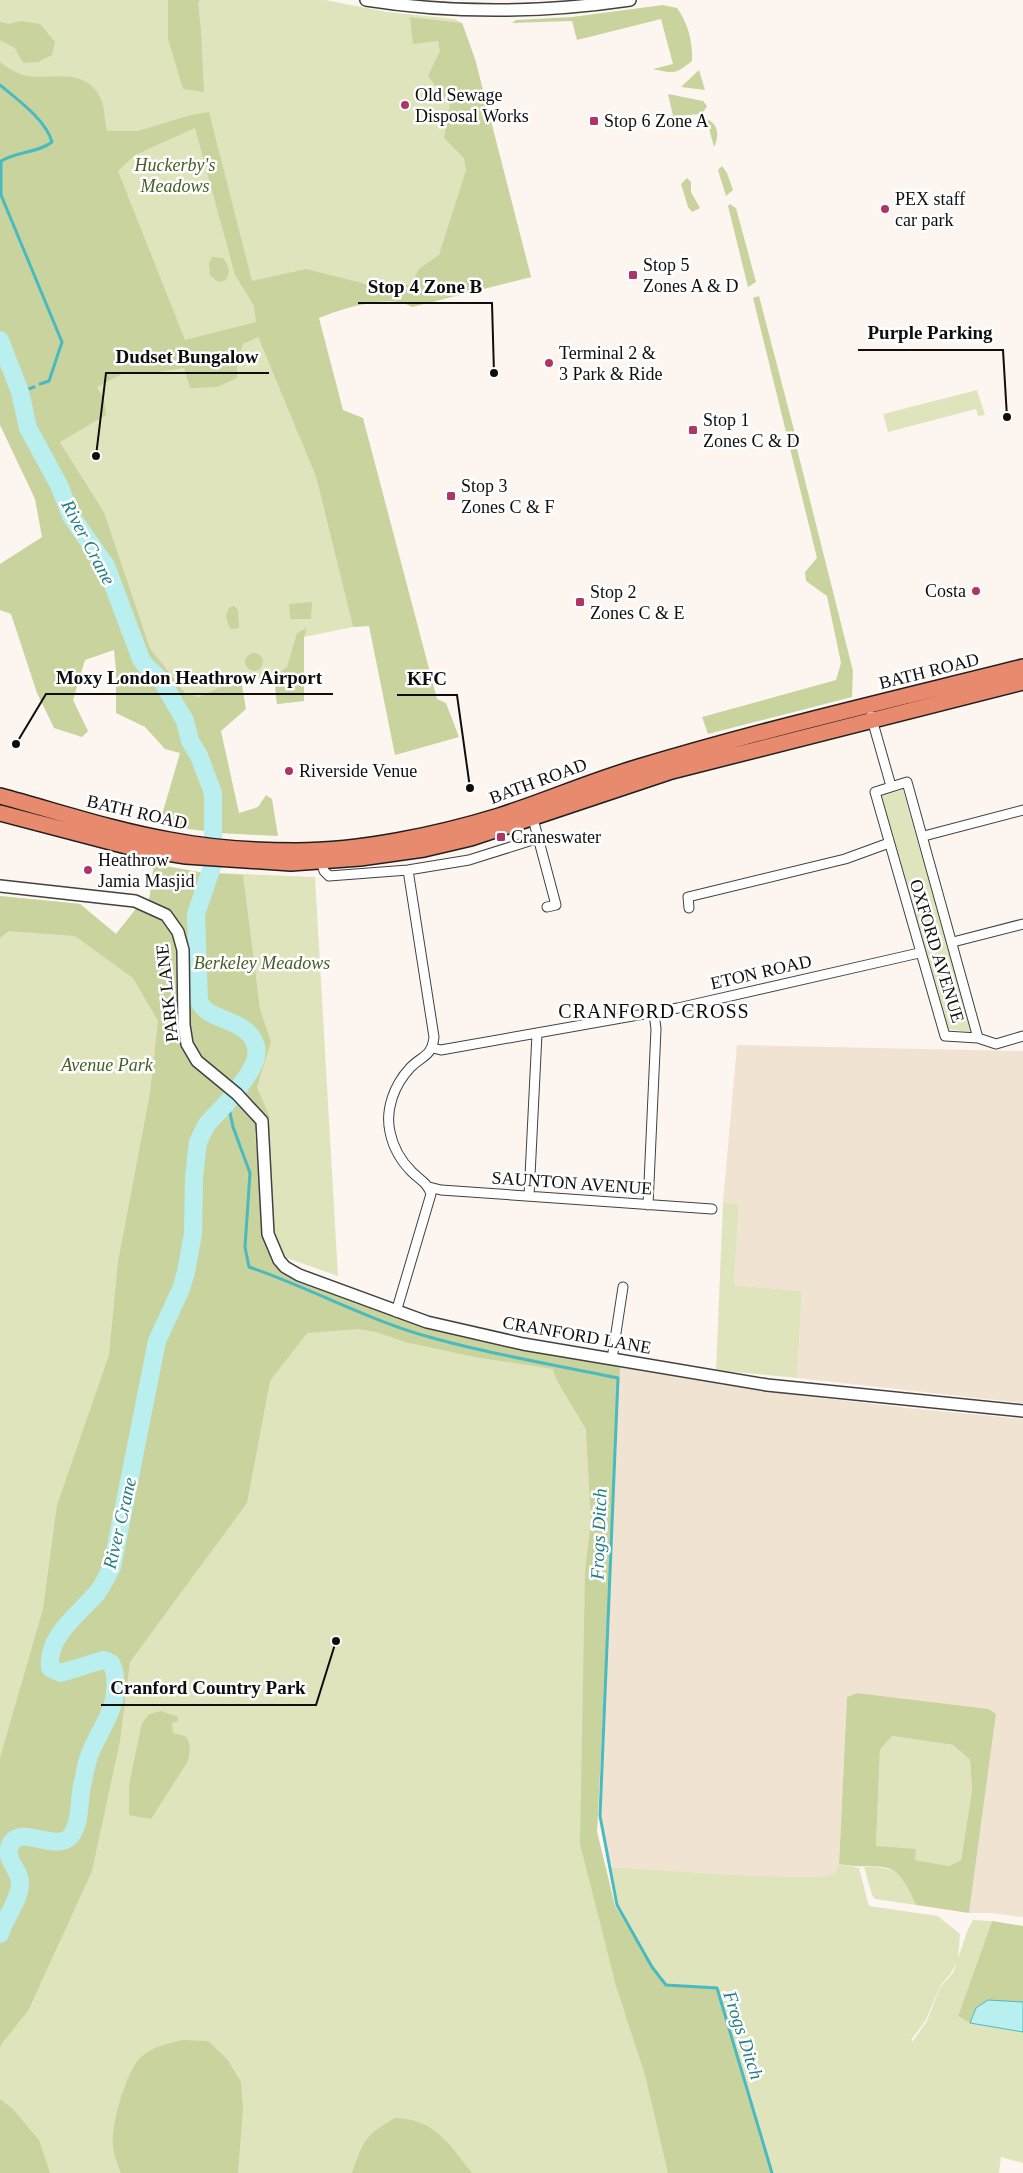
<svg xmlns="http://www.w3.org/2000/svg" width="1023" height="2173" font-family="Georgia,serif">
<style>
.farmland{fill:#f1e3d2}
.green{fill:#e0e4bd}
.forest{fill:#c9d39e;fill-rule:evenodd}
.water{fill:#baeff0;stroke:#49babf}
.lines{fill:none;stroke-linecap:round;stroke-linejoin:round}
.stream{stroke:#49babf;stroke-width:3}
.river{stroke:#baeff0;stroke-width:18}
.minor-casing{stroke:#414141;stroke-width:11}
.tertiary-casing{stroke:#414141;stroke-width:14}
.trunk-casing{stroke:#1f1f1f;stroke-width:18}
.minor{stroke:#fff;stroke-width:9}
.tertiary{stroke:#fff;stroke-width:11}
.trunk{stroke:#e88a6e;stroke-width:15}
.poi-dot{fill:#af3567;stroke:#fff;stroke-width:2}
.labels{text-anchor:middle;stroke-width:5;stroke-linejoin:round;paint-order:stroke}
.poi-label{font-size:18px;fill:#0e0e0e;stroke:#fff;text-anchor:start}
.park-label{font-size:18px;font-style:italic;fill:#465f25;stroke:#fff}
.street-label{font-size:18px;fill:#0e0e0e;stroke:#fff}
.water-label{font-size:19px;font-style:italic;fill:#227e85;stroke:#fff}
.quarter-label{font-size:20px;letter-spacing:1px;fill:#0e0e0e;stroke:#fff}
.leader{fill:none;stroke:#0e0e0e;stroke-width:2}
.callout-dot{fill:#0e0e0e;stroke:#fff;stroke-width:2}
.callout-label{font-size:19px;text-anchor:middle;font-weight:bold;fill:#0e0e0e;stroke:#fff;stroke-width:5;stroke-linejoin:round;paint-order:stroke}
</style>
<rect width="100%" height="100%" fill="#fdf6f0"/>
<path class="farmland" d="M737,1045L1023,1051V1403L797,1378L802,1291L734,1285L739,1204L723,1202Z
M620,1367L765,1391L907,1408L1023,1419V1917L991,1913H969L996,1714L989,1709L857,1693L847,1697L839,1864L835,1873L821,1877L757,1876L609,1867L600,1816Z"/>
<path class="green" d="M0,0H325L387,12L455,19L462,23L475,59L531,277L412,307C384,288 290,327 258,337L316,477L353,627L304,637V701L277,704L274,677L234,681L199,698L185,694L150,648L104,512L60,442L0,328Z
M977,390L985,415L978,416L976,409L888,432L883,414Z
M903,790L972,1030L970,1032L947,1029L880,797L882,795Z
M154,864L177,869L197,1005L0,1919V896L80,904L116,934L135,910L149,901Z
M216,873L315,877L338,1276L284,1257L272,1232L267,1122L252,1099Z
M255,1132L263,1233L283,1271L309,1285L436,1328L620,1367L597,1832L615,1906L637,1943L617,1905L609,1867L757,1876L821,1877L835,1873L839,1864L859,1868L869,1906L938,1916L960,1934L958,1960L951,1973L940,1986L926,2020L911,2040L913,2041L927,2021L940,1987L953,1973L968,1929L973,1920L992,1921L958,2016L970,2023L1023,2032V2163L1001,2157L999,2173H0V2009Z
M723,1202L739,1204L734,1285L802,1291L797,1378L716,1370Z
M892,1736L953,1745L970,1760L972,1790L961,1860L949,1866L914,1860L916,1850L876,1846L880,1750Z
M864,1867C901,1867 902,1873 916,1905L875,1899L872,1895Z"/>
<path class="forest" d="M168,0H201L198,2L201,31L204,92L183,89L168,39Z
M663,5L677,8C688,23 693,42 692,61C676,74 674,74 653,69L673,64L661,19L577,40L572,21L512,23L516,20L572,17Z
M410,17L462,23L475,59L531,277L412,307C390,292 342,309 319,318L343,410L363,418L437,699L446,703L459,737L395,755L369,626L353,627L316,477L258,337L243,344L237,363V378L217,387L190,388L184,368L145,374H122L97,387L104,400L106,415L60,442L104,512L150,648L185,693L199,697L234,681L241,680L246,709L221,731L239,813L258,807L266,795L272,799L278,836L219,833L159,825L180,753L165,749L145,727L116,713V671L114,650L85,660L73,700L88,731L82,737L54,728L37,693L11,614L0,610V564L42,537L35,499L0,425V62C7,68 18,74 27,76C54,79 85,68 100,97C105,106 104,120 107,131H138L191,115L209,112L252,281L306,269L378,287L410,285L419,269L439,255L466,170L464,158L444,138L450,105L428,76L440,51L438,41L413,44ZM195,128L235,275L254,306L256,322L185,340L118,171L135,155Z
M21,21L40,24L55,42L52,55L38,62L23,63L15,48L0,40V22L9,24Z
M699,70L705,90L681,87Z
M668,94L703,101L707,106L702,114L673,116Z
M709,120C719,126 719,137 714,147L707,121Z
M722,166L727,173L733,190L726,196L718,170Z
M687,178L691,182V192L700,208L692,212L688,207L681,184Z
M730,204L736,208L756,282L748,287L728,206Z
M212,257L223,258C229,266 231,271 226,280L218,282L210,275L209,263Z
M759,296L794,430V437L853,671L852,697L708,734L702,717L836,680L841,663L827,596L806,581L805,572L817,558L753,298Z
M312,602L311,619H290L289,604Z
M234,606L238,610L239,628L231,629C226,622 224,614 230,607Z
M307,628L304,637V701L277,704L274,677L287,667L297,633Z
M245 662a9 9 0 1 1 18 0a9 9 0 1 1-18 0Z
M154,864L200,872L243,875L260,1009L271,1042L257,1087L270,1118L255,1132L263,1233L283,1271L309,1285L378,1310L566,1356L620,1367L597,1832L615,1906L652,1967L666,1985L717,1988L772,2173H668L645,2075L616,1986L580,1844L585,1572L591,1521L586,1429L557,1381L553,1369L475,1357L405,1342L376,1332L358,1329L307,1333L270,1381L247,1503L130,1662L120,1741L92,1871L28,2011L2,2043L0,2048V1758L43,1609L57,1505L109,1355L118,1262L150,1093L158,1021L133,978L75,936L9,931L0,938V896L80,904L116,934L135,910L149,901Z
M857,1693L989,1709L996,1714L969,1913L916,1905C893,1851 886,1873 839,1864L847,1697ZM892,1736L953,1745L970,1760L972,1790L961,1860L949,1866L915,1860L916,1849L876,1846L880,1750Z
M161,1711L178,1717V1721L172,1723L173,1733L187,1737L190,1747L188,1761L151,1819L129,1815V1786L133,1765L142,1723L149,1714Z
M992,1921L1023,1926V2002L988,2000L976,2008L970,2023L958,2016Z
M182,2040L208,2041L227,2059L241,2082L243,2109L238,2173H121C118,2165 114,2156 113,2147C110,2127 126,2073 139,2059C150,2047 167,2044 182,2040Z
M0,2099L13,2109L39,2140L50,2173H0Z
M395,2118C435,2119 449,2144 472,2173H352C364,2140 364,2136 395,2118Z"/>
<path class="water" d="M988,2000L1023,2002V2032L970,2023L976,2008Z"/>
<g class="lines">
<path class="stream" d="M0,85C17,99 46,120 52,142C38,153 18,151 1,161V195L62,342L49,381L40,384
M20,392L34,387
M228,1103L233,1127L250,1173L245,1247L249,1267C311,1288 369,1321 433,1338C493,1355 556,1365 618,1378L600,1816L617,1905L652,1967L666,1985L717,1988L772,2173"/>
<path class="river" d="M0,340L20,392L28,428L59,485L71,516L106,566L141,659L146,666L162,681L185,721L190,741L199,756L213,793V864L196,914L199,1001C207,1021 243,1018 254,1041C262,1057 250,1072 240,1086
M0,1934C5,1917 19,1902 20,1884C21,1870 4,1861 10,1845C19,1824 55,1852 70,1837C82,1823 78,1798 83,1782C85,1771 87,1759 92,1749C99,1733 110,1717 114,1700C116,1688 117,1674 111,1663L103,1660L61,1673L50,1668C47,1636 77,1616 96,1594C103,1586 107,1576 112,1567L157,1341L181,1289L186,1272L193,1234L194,1177L198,1142L207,1124L235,1094"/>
<defs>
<path id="minor" d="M871,716L891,786
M907,782L978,1038L945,1036L875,792Z
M532,815L556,905L547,907
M924,836L1023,810
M321,861L324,871L329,876L408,870L469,860L539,838
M689,908L688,897L845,859L889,843
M953,942L1023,924
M978,1038L996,1044L1023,1036
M433,1048L441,1050L678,1008L919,953
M429,1187L441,1190L712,1209
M529,1196L537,1034
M648,1205L656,1029L654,1013
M396,1312L431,1194C427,1182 420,1180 412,1172C401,1161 393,1147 390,1132C385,1110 394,1085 410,1068C421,1056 432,1057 434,1037L408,870
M612,1359L623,1287"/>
<path id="tertiary" d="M366,0C454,14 542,13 630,0
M0,886L135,901L166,915L178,932L183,950L184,1025L187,1044L197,1061L237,1094L262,1121L268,1234L279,1260L285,1267L299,1275L427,1322L523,1344L767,1385L1023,1411"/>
<path id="trunk" d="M0,796C56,811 112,830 169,840C210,848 254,851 296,851C360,851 437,835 499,816C546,801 591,781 639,767C765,729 895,699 1023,667
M0,813L130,847L186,856L291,863L360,858L424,849L471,838L672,771L1023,682"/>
</defs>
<use href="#minor" class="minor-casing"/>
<use href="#tertiary" class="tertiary-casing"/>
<use href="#trunk" class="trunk-casing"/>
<use href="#minor" class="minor"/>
<use href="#tertiary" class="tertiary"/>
<use href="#trunk" class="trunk"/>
</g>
<g class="poi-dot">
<circle cx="405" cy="105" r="5"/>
<rect x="589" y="116" width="10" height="10" rx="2.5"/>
<circle cx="885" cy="209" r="5"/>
<rect x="628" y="270" width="10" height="10" rx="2.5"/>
<circle cx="549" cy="363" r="5"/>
<rect x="688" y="425" width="10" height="10" rx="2.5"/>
<rect x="446" y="491" width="10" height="10" rx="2.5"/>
<circle cx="976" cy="591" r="5"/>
<rect x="575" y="597" width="10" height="10" rx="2.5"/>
<circle cx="289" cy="771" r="5"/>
<rect x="496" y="832" width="10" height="10" rx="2.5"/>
<circle cx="88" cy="870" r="5"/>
</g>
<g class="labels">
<g class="poi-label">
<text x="415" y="101">Old Sewage<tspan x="415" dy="21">Disposal Works</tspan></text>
<text x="604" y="127">Stop 6 Zone A</text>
<text x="895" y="205">PEX staff<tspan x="895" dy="21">car park</tspan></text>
<text x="643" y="271">Stop 5<tspan x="643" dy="21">Zones A &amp; D</tspan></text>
<text x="559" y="359">Terminal 2 &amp;<tspan x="559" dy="21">3 Park &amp; Ride</tspan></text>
<text x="703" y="426">Stop 1<tspan x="703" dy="21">Zones C &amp; D</tspan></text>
<text x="461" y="492">Stop 3<tspan x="461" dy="21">Zones C &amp; F</tspan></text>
<text x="966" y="597" text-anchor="end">Costa</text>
<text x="590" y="598">Stop 2<tspan x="590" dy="21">Zones C &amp; E</tspan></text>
<text x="299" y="777">Riverside Venue</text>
<text x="511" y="843">Craneswater</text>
<text x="98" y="866">Heathrow<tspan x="98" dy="21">Jamia Masjid</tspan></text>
</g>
<g class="park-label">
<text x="175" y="171">Huckerby's<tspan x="175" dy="21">Meadows</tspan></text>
<text x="262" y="969">Berkeley Meadows</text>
<text x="107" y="1071">Avenue Park</text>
</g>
<g class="street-label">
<text transform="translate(929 671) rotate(-14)" y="6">BATH ROAD</text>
<text transform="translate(538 781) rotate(-20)" y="6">BATH ROAD</text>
<text transform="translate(137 812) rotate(13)" y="6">BATH ROAD</text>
<text transform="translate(937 951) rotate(73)" y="6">OXFORD AVENUE</text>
<text transform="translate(761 972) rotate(-13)" y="6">ETON ROAD</text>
<text transform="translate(167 993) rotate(-96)" y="6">PARK LANE</text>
<text transform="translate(572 1183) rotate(4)" y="6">SAUNTON AVENUE</text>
<text transform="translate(577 1335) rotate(10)" y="6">CRANFORD LANE</text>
</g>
<g class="water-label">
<text transform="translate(89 542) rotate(62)" y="7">River Crane</text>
<text transform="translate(119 1523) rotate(-77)" y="7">River Crane</text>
<text transform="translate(598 1534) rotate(-88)" y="7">Frogs Ditch</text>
<text transform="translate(744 2035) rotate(72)" y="7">Frogs Ditch</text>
</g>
<g class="quarter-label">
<text x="654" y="1018">CRANFORD CROSS</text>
</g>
</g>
<path class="leader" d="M494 373L492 303H358M1007 417L1003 350H858M96 456L106 373H269M16 744L46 694H333M470 788L457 695H397M336 1641L316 1705H101"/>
<g class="callout-dot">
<circle cx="494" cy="373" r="5"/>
<circle cx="1007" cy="417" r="5"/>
<circle cx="96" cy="456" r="5"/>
<circle cx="16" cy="744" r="5"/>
<circle cx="470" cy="788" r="5"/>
<circle cx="336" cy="1641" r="5"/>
</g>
<g class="callout-label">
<text x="425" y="293">Stop 4 Zone B</text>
<text x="930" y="339">Purple Parking</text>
<text x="187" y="363">Dudset Bungalow</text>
<text x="189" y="684">Moxy London Heathrow Airport</text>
<text x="427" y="685">KFC</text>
<text x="208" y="1694">Cranford Country Park</text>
</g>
</svg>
